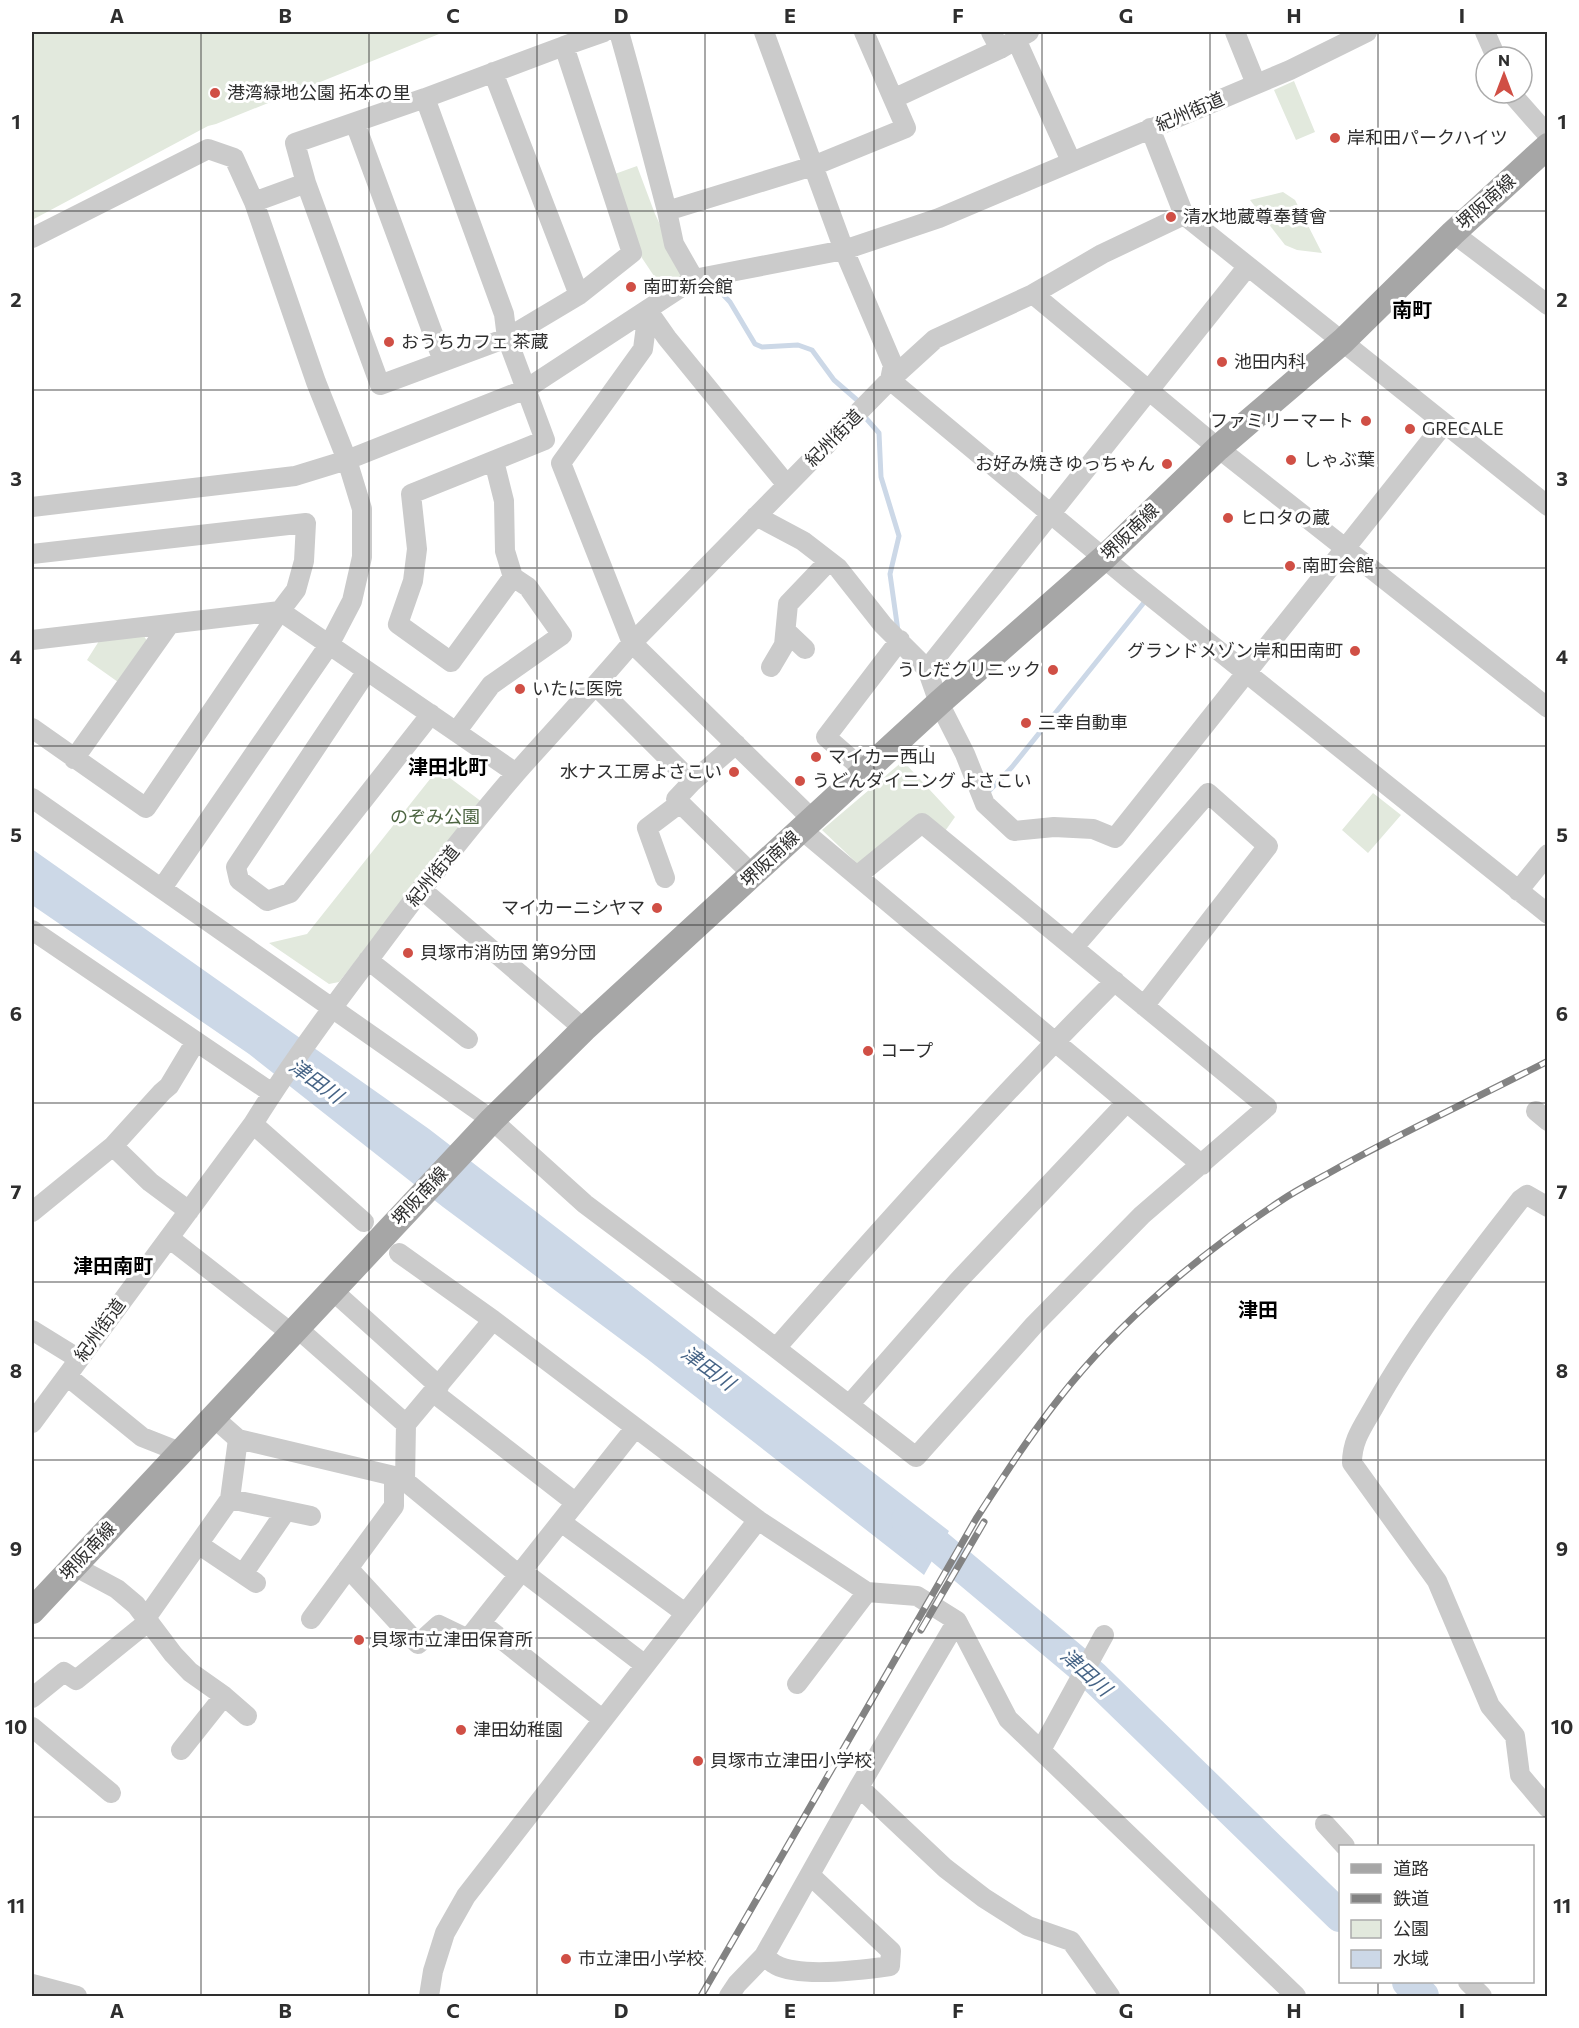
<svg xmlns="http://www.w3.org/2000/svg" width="1579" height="2028" font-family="Commissioner,'Noto Sans JP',sans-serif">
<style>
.green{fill:#e2e9dd}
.water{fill:#ccd8e7}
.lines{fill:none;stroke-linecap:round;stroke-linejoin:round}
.stream{stroke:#ccd8e7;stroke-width:5}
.river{stroke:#ccd8e7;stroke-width:32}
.minor{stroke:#cbcbcb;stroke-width:20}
.major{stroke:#a6a6a6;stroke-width:26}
.rail-casing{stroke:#838383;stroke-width:7}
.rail{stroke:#fff;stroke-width:4.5;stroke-dasharray:14;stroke-linecap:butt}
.grid{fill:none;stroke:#2e2e2e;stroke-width:1.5;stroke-opacity:0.55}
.poi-dot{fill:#d04f45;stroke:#fff;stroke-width:2}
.labels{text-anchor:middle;stroke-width:6;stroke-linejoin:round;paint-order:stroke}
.poi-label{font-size:18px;fill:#2e2e2e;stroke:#fff;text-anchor:start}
.street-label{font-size:18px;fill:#2e2e2e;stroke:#fff}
.park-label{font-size:18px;fill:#4c6441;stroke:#fff}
.neighbourhood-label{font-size:20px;font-weight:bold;fill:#000;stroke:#fff}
.water-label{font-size:20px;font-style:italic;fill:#466486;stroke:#fff}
.neatline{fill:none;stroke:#2e2e2e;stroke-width:2}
.grid-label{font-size:20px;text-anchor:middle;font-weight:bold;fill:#2e2e2e}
</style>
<rect width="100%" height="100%" fill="#fff"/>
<path class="green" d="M32,32H444L216,124L208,126L32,220Z
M1294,81L1315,132L1296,140L1274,90Z
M637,166L655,214L684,275L662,288L642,258L612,175Z
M1283,192L1295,200L1322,253L1297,250L1285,245L1250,200Z
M144,636L147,641L118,682L87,660L99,641Z
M903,761L955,817L943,834L919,817L861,867L822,830Z
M438,769L482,802L339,982L329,984L269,943L307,934Z
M1373,793L1401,815L1368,853L1342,830Z"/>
<path class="water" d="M32,849L429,1129L949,1531L924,1575L646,1358L443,1207L249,1054L32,905Z"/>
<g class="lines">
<path class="stream" d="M715,286L730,302L755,344L762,347L798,345L812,350L834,380L857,400
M864,416L879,433L881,477L899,536L890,574L898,631
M989,791L1012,767L1146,600"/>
<path class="river" d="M907,1520L1093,1676L1340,1916
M1408,1982L1423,1996"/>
<path class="minor" d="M619,32C636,91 651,151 667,211
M764,32L844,250L893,365L890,380
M991,32L1000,49
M1235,32L1256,84
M1485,32L1496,57
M1016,39L1071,161
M564,46L632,253L579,295L507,338L380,385L306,183L295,143L425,98Z
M564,46L604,32
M493,72L579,295
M1511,93L1548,135
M425,98L504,314L507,338L545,440L411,494L417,549L413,581L398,624L451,662L513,577
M895,98L1000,49L1029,32
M355,123L443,361
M1150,128L1184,215L1548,506
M254,202L306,183
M1453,233L1548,305
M32,238L208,149L234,158L254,202L316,382L347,460L362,509V557L352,601L329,645L162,888
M694,279L674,244L667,211L813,166L906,128L864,32
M1033,294L1218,448L1548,708
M648,311L643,349L561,463L632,643L813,820
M648,311L667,338L787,485
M890,380L1129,579L1548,914
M32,507L295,476L347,460L526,389L694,279L844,250L939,218L1290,70L1367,32
M756,516L803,541L838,568L883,625L927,669L939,703L965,754L985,804L1014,831L1054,827L1093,829L1115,838L1444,424
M32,554L306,523L304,561L296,590L280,611L146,808L32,728
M786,631L805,649
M32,640L280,611L516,773
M771,667L784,645L788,604L829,561
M927,669L1248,266
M367,671L236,867L239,880L267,901L290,893L431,714
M596,686L692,782
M456,732L491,685L562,635L528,587L513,577L505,551L504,501L494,461
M736,744L692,782L676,799L753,875
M74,759L169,625
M865,771L826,737L900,640
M32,798L492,1120L585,1204L746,1325L916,1457L1034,1325L1142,1215L1267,1107L922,823L857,876
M802,830L1202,1165
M665,878L647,828L680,803
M421,889L584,1029
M1518,891L1548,854
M32,930L272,1093
M1074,947L1208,793L1268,846L1144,1006
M368,960L468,1039
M1536,1111L1548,1121
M253,1124L364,1222
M113,1146L150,1182L189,1211
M1548,1207L1527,1195L1520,1200C1469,1266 1416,1332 1375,1405C1364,1425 1352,1439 1352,1463L1437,1581L1490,1706L1515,1736L1520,1775L1548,1808
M32,1212L113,1146L162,1092L169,1086L196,1041
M169,1238L291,1333
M399,1253L493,1320L758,1520L867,1592L917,1596L957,1621L1008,1719L1296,1996
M332,1290L439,1386
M297,1328L406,1424
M32,1330L79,1359
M776,1348C886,1223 997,1099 1115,981
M67,1376L142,1437L180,1452
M434,1393L576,1503
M849,1405L957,1282L1127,1102
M213,1417L238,1439L394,1476L405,1481L519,1575
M32,1423L253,1124C290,1064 333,1006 376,950C421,889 468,829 517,772C555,729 595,687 632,643L890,380L935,339L1033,294L1102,254L1184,215
M405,1481L406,1424L493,1320
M230,1499L311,1516
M561,1522L685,1613
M198,1544L256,1583
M74,1566L117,1589L136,1605L173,1654L190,1672L224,1696L247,1716
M348,1568L418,1644L439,1625L468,1639L635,1428
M522,1571L645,1665
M243,1574L286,1511
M146,1618L230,1499L238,1439
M311,1619L394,1506V1476
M481,1623L602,1719
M797,1684L867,1592
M32,1698L64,1672L76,1680L149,1621
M32,1727L111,1793
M181,1750L224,1696
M1041,1750L1104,1635
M859,1787L945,1868L984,1898L1028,1926L1071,1941L1110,1996
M1325,1824L1345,1846
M764,1956C768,1959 772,1963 776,1965C801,1978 862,1970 890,1966L891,1951L810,1875
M1468,1982L1482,1996
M32,1984L77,1996
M429,1996L433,1971L445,1933L466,1896L758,1520
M729,1996L737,1984L764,1956L859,1787L957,1621"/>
<path class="major" d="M32,1611L492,1120L584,1029L939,703L1105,557L1218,448L1343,341L1453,233L1548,146"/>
<defs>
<path id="rail" d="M921,1630L984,1522
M701,1996L976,1519C1003,1477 1030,1435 1061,1396C1120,1321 1202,1252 1282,1200C1297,1190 1313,1182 1329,1173C1400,1133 1475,1099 1548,1061"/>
</defs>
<use href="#rail" class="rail-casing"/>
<use href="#rail" class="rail"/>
</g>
<path class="grid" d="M201,32V1996M369,32V1996M537,32V1996M705,32V1996M874,32V1996M1042,32V1996M1210,32V1996M1378,32V1846M32,211H1548M32,390H1548M32,568H1548M32,746H1548M32,925H1548M32,1103H1548M32,1282H1548M32,1460H1548M32,1638H1548M32,1817H1548M1378,1982V1996"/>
<g class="poi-dot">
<circle cx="215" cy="93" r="6"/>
<circle cx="1335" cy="138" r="6"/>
<circle cx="1171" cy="217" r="6"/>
<circle cx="631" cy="287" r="6"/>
<circle cx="389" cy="342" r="6"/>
<circle cx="1222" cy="362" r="6"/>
<circle cx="1366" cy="421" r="6"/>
<circle cx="1410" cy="429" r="6"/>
<circle cx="1291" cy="460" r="6"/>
<circle cx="1167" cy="464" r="6"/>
<circle cx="1228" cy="518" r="6"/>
<circle cx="1290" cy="566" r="6"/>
<circle cx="1355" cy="651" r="6"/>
<circle cx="1053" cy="670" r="6"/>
<circle cx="520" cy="689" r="6"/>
<circle cx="1026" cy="723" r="6"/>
<circle cx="816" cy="757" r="6"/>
<circle cx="734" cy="772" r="6"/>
<circle cx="800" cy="781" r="6"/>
<circle cx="657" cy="908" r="6"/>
<circle cx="408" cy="953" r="6"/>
<circle cx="868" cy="1051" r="6"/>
<circle cx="359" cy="1640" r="6"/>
<circle cx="461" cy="1730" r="6"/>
<circle cx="698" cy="1761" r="6"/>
<circle cx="566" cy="1959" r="6"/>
</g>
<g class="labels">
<g class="poi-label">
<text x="227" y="99">港湾緑地公園 拓本の里</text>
<text x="1347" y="144">岸和田パークハイツ</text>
<text x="1183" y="223">清水地蔵尊奉賛會</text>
<text x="643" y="293">南町新会館</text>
<text x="401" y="348">おうちカフェ 茶蔵</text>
<text x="1234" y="368">池田内科</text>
<text x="1354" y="427" text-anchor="end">ファミリーマート</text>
<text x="1422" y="435">GRECALE</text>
<text x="1303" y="466">しゃぶ葉</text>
<text x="1155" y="470" text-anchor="end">お好み焼きゆっちゃん</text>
<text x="1240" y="524">ヒロタの蔵</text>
<text x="1302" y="572">南町会館</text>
<text x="1343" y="657" text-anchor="end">グランドメゾン岸和田南町</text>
<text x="1041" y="676" text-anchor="end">うしだクリニック</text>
<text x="532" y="695">いたに医院</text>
<text x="1038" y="729">三幸自動車</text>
<text x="828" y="763">マイカー西山</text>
<text x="722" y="778" text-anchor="end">水ナス工房よさこい</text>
<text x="812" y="787">うどんダイニング よさこい</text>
<text x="645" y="914" text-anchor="end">マイカーニシヤマ</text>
<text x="420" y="959">貝塚市消防団 第9分団</text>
<text x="880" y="1057">コープ</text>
<text x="371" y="1646">貝塚市立津田保育所</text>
<text x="473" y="1736">津田幼稚園</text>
<text x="710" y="1767">貝塚市立津田小学校</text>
<text x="578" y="1965">市立津田小学校</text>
</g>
<g class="street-label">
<text transform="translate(1190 112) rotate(-23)" y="6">紀州街道</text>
<text transform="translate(1486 202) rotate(-42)" y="6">堺阪南線</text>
<text transform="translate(834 438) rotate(-45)" y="6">紀州街道</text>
<text transform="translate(1130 532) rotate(-44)" y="6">堺阪南線</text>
<text transform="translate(770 859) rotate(-43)" y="6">堺阪南線</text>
<text transform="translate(433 876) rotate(-51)" y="6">紀州街道</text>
<text transform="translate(420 1196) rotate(-47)" y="6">堺阪南線</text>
<text transform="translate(100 1330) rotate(-54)" y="6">紀州街道</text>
<text transform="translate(88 1551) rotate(-47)" y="6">堺阪南線</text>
</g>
<g class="park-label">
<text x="435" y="823">のぞみ公園</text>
</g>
<g class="neighbourhood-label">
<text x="1412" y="317">南町</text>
<text x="448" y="774">津田北町</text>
<text x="113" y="1273">津田南町</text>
<text x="1258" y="1317">津田</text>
</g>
<g class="water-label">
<text transform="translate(316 1081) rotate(36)" y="7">津田川</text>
<text transform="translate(708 1368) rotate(36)" y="7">津田川</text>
<text transform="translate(1086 1672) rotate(42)" y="7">津田川</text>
</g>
</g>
<rect width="1579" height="2028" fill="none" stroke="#ffffff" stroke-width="66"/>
<rect x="1339" y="1845" width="195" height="138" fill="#ffffff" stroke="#ababab" stroke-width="1.5"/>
<rect x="1351" y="1864" width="30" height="9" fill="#a6a6a6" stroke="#ababab" stroke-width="1.5"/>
<text x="1393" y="1875" font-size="18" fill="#2e2e2e">道路</text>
<rect x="1351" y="1894" width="30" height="9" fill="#838383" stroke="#ababab" stroke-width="1.5"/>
<text x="1393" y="1905" font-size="18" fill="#2e2e2e">鉄道</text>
<rect x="1351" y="1920" width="30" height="18" fill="#e2e9dd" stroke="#ababab" stroke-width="1.5"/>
<text x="1393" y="1935" font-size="18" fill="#2e2e2e">公園</text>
<rect x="1351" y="1950" width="30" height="18" fill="#ccd8e7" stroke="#ababab" stroke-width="1.5"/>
<text x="1393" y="1965" font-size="18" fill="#2e2e2e">水域</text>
<g transform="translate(1504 75)"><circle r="28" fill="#ffffff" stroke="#ababab" stroke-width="1.5"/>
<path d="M0-4.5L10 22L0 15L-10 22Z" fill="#d04f45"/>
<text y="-9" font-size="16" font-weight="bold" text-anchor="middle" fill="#2e2e2e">N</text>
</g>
<rect x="33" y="33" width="1513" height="1962" class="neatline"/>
<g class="grid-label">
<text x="117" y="23">A</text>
<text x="285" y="23">B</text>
<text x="453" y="23">C</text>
<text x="621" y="23">D</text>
<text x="790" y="23">E</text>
<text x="958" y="23">F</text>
<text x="1126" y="23">G</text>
<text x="1294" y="23">H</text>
<text x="1462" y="23">I</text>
<text x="16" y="129">1</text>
<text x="1562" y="129">1</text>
<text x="16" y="307">2</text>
<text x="1562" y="307">2</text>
<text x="16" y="486">3</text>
<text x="1562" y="486">3</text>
<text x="16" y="664">4</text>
<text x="1562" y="664">4</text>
<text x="16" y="842">5</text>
<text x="1562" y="842">5</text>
<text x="16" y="1021">6</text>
<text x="1562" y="1021">6</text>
<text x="16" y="1199">7</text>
<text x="1562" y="1199">7</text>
<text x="16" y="1378">8</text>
<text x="1562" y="1378">8</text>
<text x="16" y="1556">9</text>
<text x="1562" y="1556">9</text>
<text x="16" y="1734">10</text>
<text x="1562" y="1734">10</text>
<text x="16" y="1913">11</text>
<text x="1562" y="1913">11</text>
<text x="117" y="2018">A</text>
<text x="285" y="2018">B</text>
<text x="453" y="2018">C</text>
<text x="621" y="2018">D</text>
<text x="790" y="2018">E</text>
<text x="958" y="2018">F</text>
<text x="1126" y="2018">G</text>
<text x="1294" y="2018">H</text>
<text x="1462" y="2018">I</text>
</g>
</svg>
